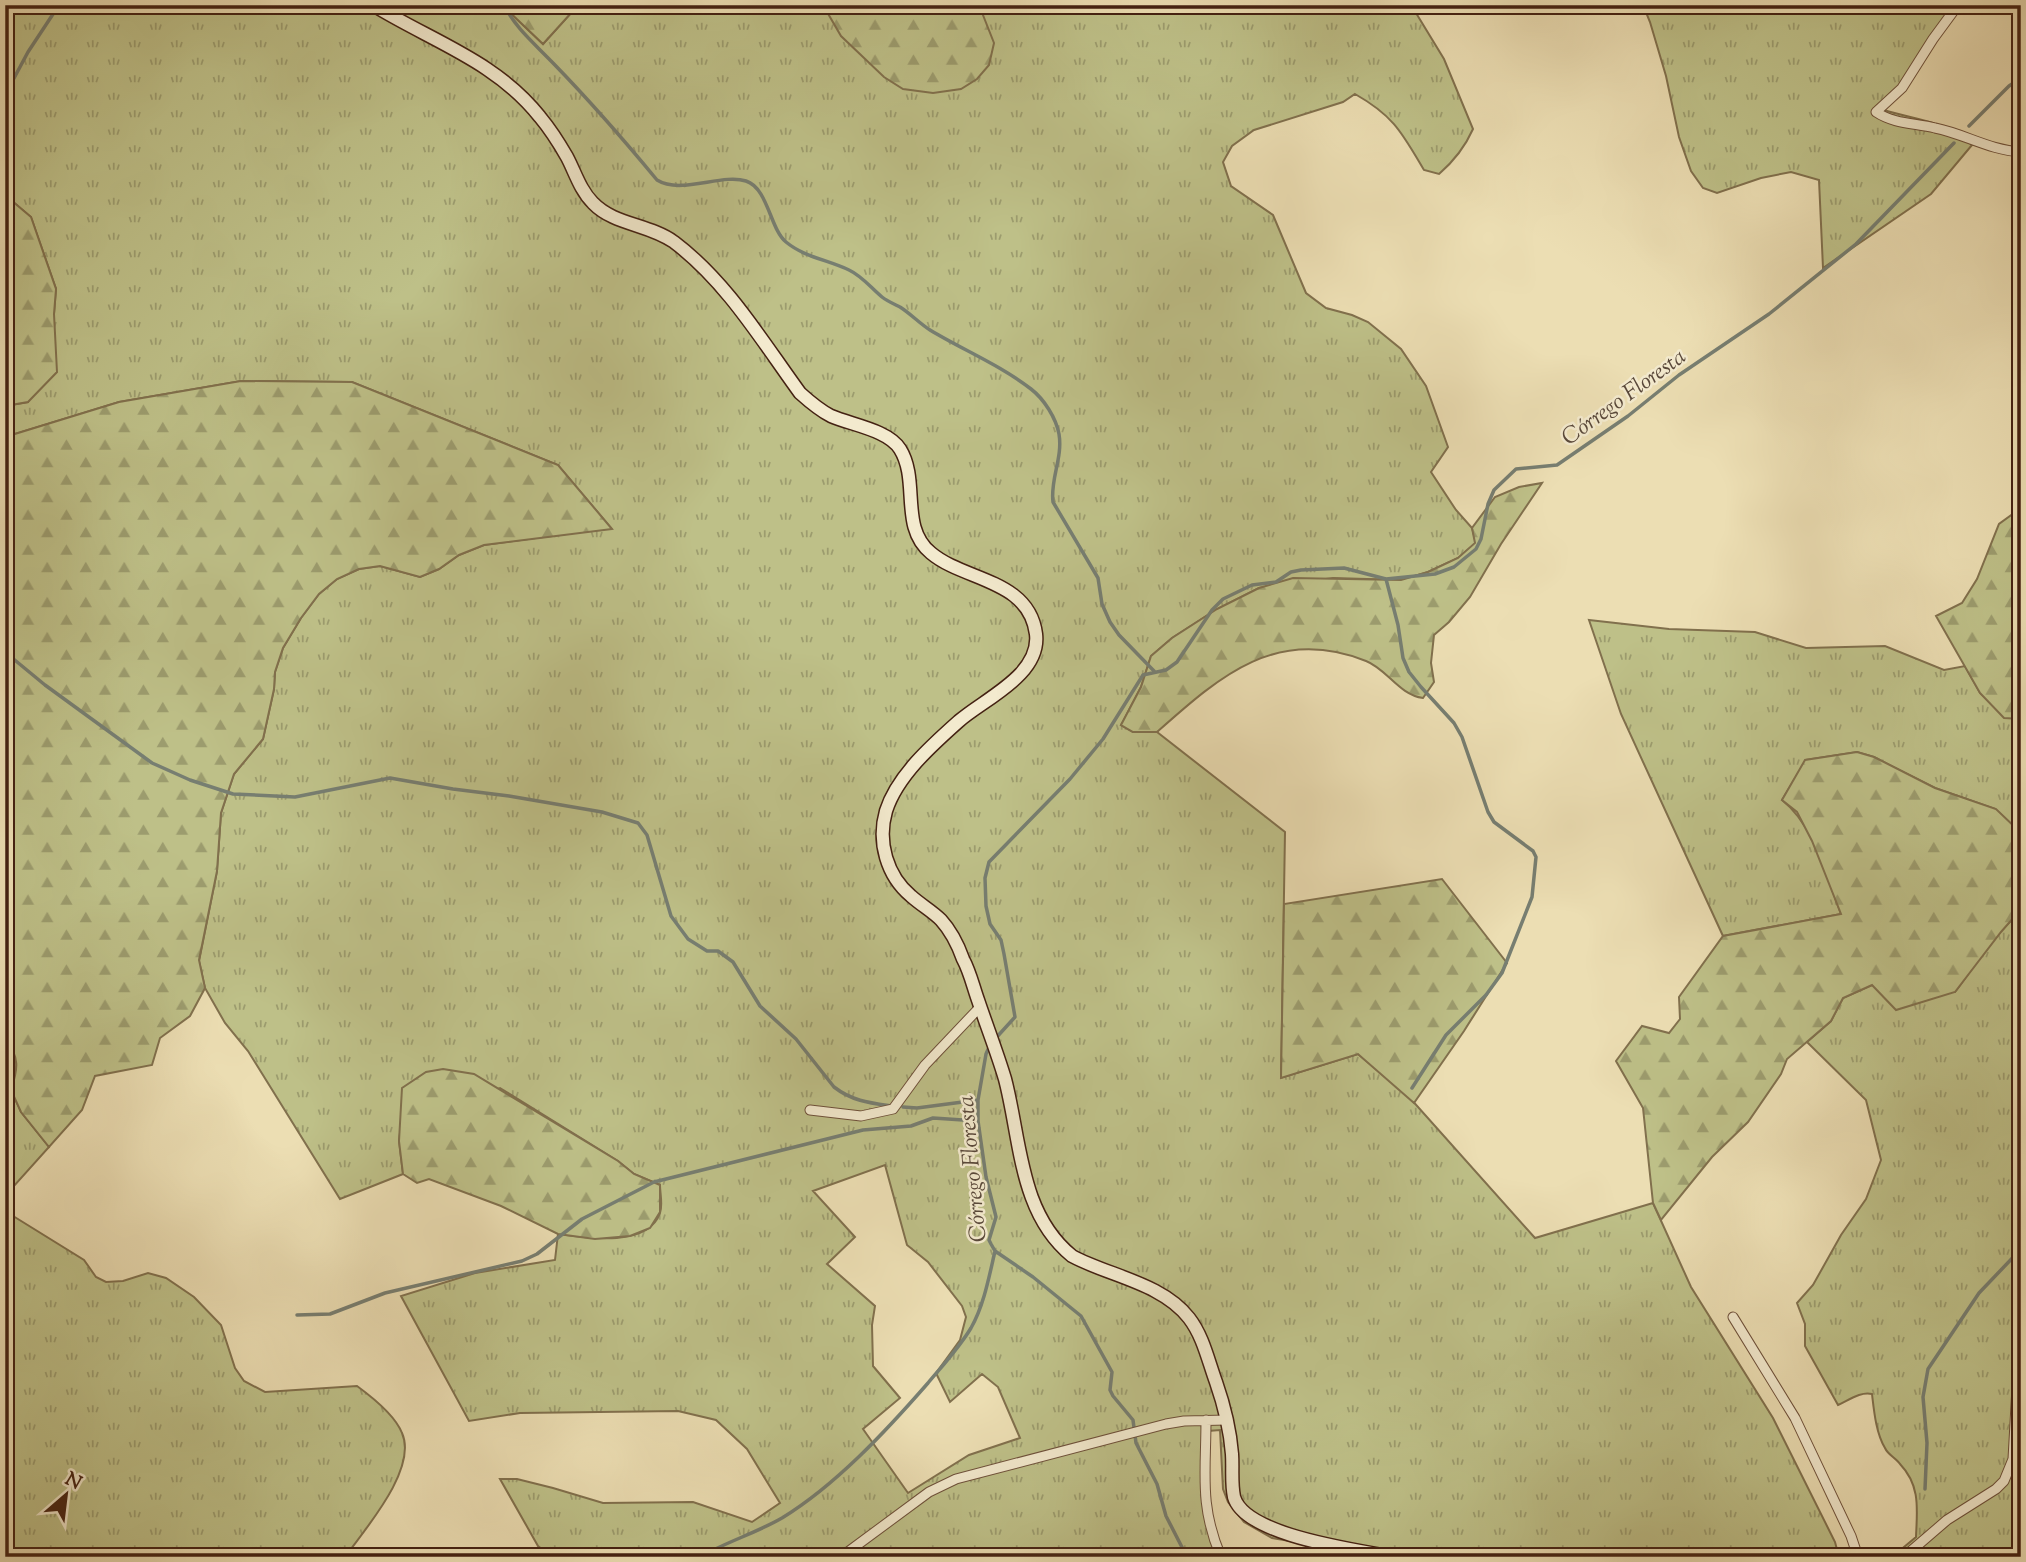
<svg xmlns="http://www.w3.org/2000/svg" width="2026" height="1562" font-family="'Sorts Mill Goudy',serif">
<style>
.grass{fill:url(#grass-tufts);stroke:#81704d;stroke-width:2;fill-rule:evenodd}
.forest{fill:url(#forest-firs);stroke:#81704d;stroke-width:2}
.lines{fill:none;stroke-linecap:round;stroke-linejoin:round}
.stream{stroke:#777e71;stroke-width:3.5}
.minor-casing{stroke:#6e503a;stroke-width:11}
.secondary-casing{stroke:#442112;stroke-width:15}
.minor{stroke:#f3eace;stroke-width:9}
.secondary{stroke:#f3eace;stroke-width:12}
.labels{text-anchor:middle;stroke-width:5;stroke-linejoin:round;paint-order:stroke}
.water-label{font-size:23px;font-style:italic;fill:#59483a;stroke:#f3eace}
</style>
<defs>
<pattern id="grass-tufts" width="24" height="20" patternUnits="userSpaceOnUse" patternTransform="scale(1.75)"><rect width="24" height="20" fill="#bec088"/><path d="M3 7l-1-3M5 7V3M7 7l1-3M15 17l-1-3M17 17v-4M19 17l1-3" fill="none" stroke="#9c9c6e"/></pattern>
<pattern id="forest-firs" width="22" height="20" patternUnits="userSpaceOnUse" patternTransform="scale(1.75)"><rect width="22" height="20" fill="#bec088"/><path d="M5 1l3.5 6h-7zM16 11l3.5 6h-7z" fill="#9c9c6e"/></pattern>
</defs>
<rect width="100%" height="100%" fill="#ecdeb3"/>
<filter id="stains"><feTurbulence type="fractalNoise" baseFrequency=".00286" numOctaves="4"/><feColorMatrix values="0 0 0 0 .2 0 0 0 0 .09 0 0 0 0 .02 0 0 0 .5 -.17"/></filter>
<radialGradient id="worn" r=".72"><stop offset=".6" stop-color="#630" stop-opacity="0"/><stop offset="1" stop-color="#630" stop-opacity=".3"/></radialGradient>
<path class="grass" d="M5,5H502L543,44L571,13L583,5H823L833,20L983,14L979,5H1416V13L1444,59L1473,129C1465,147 1454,161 1439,174L1424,170C1402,133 1394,116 1355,94L1343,102L1254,130L1232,146L1223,162L1231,186L1273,215L1306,293L1326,308L1352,315L1368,322L1401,349L1426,386L1448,447L1431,472L1456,510L1472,528L1476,543L1458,558L1428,572L1401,580L1333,578L1259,588L1217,609L1172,638L1151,656L1141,687L1121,725L1133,732H1157L1285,832L1281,1078L1358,1054L1410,1098L1535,1238L1653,1203L1691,1287L1773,1418L1835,1542L1839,1557H1385L1272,1538L1244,1522L1228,1502L1223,1489L1220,1430L1208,1431L1209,1520L1224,1557H552L538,1546L500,1479H517L553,1488L603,1503L693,1502L752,1522L780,1503L747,1449L716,1420L678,1411L520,1413L469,1421L401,1296L475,1273L555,1260L558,1234C586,1238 648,1248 660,1213C663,1205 660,1193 660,1185L634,1174L618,1161L500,1088L401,1125L399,1141L403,1174L340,1199L248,1051L225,1023L205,988L199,961L217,871L221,813L234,774L263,739L274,689L275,672L283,648L301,618L319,594L337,579L359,569L380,566L420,577L439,569L459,555L484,545L611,528L558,465L352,382L241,381L119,402L5,437V406L28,402L54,314L56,289L31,217L5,195ZM885,1165L907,1245L928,1262L962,1306L966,1317L960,1340L936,1373L950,1402L982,1374L998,1387L1020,1438L969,1455L908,1493L863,1429L900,1398L873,1366L872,1325L875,1306L827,1264L855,1237L813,1191Z
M1643,5H1961L1884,110C1916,120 1948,121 1972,145L1931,194L1823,268L1819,180L1791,172L1761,178L1717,193L1703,188L1691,171L1679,137L1666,76L1650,22Z
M1589,620L1669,629L1755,632L1806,648L1885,646L1944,670L1965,666L1980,693L2004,717L2021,719V833L1995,809L1935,788L1874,757L1857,752L1806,760L1782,800C1815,826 1826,876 1841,914L1723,936L1621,714Z
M2021,914V1557H1892L1916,1537C1917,1510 1921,1486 1900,1464C1896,1458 1888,1455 1885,1448C1876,1433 1874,1411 1872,1394C1861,1391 1849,1400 1838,1405L1805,1346V1324L1797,1303L1813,1285L1841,1235L1866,1199L1881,1160L1866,1100L1807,1042L1831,1021L1843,998L1872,985L1955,992C1969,974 2002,922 2021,914Z
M5,1039C20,1057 18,1069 11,1090L21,1112L49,1147L5,1196Z
M5,1211L84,1260L96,1277L106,1282L123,1281L148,1273L166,1278L194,1297L221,1325L235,1368L244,1381L265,1392L357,1386C372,1397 395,1415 402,1433C418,1469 365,1529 345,1557H5Z"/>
<path class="forest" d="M502,5H583L571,13L543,44Z
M823,5H979L994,43L989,65L977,79L961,89L933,93L903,89L884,77L841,36Z
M5,195L31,217L56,289L54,314L57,372L28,402L5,406Z
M241,381L352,382L558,465L612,529L484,545L459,555L439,569L420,577L380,566L359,569L337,579L319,594L301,618L283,648L275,672L274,689L263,739L234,774L221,813L217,871L199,960L205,988L190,1016L160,1038L152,1065L95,1076L82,1110L49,1147L21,1112L11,1090C18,1069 20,1057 5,1039V437L119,402Z
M1542,483L1501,544L1470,597L1449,622L1434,635L1431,663L1434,682L1423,698C1399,695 1387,669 1366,661C1276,625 1219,677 1157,732H1133L1121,725L1141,687L1151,656L1172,638L1217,609L1259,588L1293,578L1401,580L1428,572L1458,558L1475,543L1472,528L1495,497L1519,487Z
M2021,508V719L2004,718L1980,693L1936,616L1962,603L1977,579L1999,524Z
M1857,752L1874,757L1935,788L1996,809L2021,833V914L2014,917L2001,932L1955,992L1896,1010L1872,985L1843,998L1831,1021L1787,1059L1781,1074L1748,1122L1712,1157L1661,1220L1653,1203L1643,1108L1616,1061L1642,1026L1669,1033L1680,1019L1679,997L1723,936L1841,914L1812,841L1797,812L1782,800L1805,760Z
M1442,879L1507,963L1464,1031L1414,1103L1358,1054L1281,1078L1284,904Z
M443,1069L474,1074L618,1161L634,1174L660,1185V1212L650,1228L630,1236L595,1239L558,1234L501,1206L429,1179L417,1183L403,1174L399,1141L402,1088L426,1072Z"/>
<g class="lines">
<path class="stream" d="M504,5C516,29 535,44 553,63C589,100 624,140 657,180C681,195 722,173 746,181C768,188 770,229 786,242C804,257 828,260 849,270C862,276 871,288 882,297C887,301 894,304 900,307C911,314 919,323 930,330C963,350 1000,365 1031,389C1044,399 1056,418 1059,434C1063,458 1050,479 1053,502L1098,578L1102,604L1110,622L1119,635L1154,671
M5,95L28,52L59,5
M1969,126L2009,86L2021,78
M1386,579L1398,625L1403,658L1409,672L1421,687L1454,723L1462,737L1488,812L1494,822L1533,851L1536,857L1532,897L1502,973L1486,995L1446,1035L1412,1088
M5,652L45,685L152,763L190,780L233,794L295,797L390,778L453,789L509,796L602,812L638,823L647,835L671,916L688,939L707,951H718L733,962L760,1006L796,1039L834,1087C852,1101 870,1103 891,1106
M995,1039L1015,1017L1004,954L1001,940L990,924L986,906L985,878L989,862L1070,779L1103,739L1143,675L1166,670L1177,662L1212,610L1223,599L1252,585L1276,582L1291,572L1301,570L1344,568L1386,579L1435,574L1454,567L1476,549L1481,539L1488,504L1494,490L1516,469L1557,465L1628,416L1679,375L1769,314L1856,244L1954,143
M990,1045L986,1054L978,1100V1121L986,1177L996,1217L989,1240L991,1244L995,1251L1033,1277L1081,1316L1112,1372L1110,1390L1113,1396L1133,1420L1136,1443L1157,1484L1166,1516L1187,1557
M903,1107L917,1108L978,1100
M297,1315L330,1314L385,1293L522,1261L537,1254L582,1219L654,1182L863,1130L911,1126L933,1118L978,1121
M1925,1489L1927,1443L1923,1397L1928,1369L1979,1293L2021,1249
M700,1557C726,1542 756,1533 782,1518C836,1485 887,1430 928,1383C943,1365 959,1348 971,1328C984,1305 989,1277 995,1251"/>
<defs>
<path id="minor" d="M1958,5L1933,39L1902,88L1876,112C1894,124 1914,123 1935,128C1965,134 1989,150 2021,152
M810,1110L861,1116L893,1109L925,1065L980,1007
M1733,1317L1795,1418L1851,1536L1858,1557
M1206,1420C1206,1473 1199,1505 1221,1557
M841,1557L929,1492L956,1479L1166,1424L1184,1421L1227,1420
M1904,1557L1947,1520L1996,1489L2004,1481L2013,1459L2018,1369L2021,1356"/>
<path id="secondary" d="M373,5C431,41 496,61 540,117C550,129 559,143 567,157C575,172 580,190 593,203C614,225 649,224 674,242C727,282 762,341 800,393C810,402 819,410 831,416C852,425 888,430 900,449C920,481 899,527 931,553C964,581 1029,579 1036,634C1041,675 984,699 959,721C932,745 897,776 886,811C877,842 887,876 911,896C921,905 932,911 941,920C951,931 958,945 963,959C970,972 973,986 978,1000C987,1027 997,1052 1005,1079C1021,1140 1019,1213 1072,1256C1109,1276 1162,1283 1189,1318C1203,1336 1208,1360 1216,1382C1224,1405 1230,1429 1232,1454C1233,1468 1231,1483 1234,1497C1245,1536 1358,1550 1393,1557"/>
</defs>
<use href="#minor" class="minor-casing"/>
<use href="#secondary" class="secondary-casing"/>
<use href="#minor" class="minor"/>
<use href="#secondary" class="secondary"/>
</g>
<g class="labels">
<g class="water-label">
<text transform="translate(1623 396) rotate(-36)" y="8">Córrego Floresta</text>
<text transform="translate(971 1169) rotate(-95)" y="8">Córrego Floresta</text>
</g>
</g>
<rect width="2026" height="1562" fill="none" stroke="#ecdeb3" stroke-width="28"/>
<rect x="7" y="7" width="2012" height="1548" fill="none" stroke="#442112" stroke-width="3.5"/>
<rect x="14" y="14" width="1998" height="1534" fill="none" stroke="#442112" stroke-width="2"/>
<g transform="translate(66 1495) rotate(28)" stroke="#f3eace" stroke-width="5" paint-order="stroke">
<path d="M0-5L12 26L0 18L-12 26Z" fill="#442112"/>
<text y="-10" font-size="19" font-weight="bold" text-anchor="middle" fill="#442112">N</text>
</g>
<rect width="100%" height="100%" filter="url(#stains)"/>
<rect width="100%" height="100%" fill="url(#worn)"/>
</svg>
